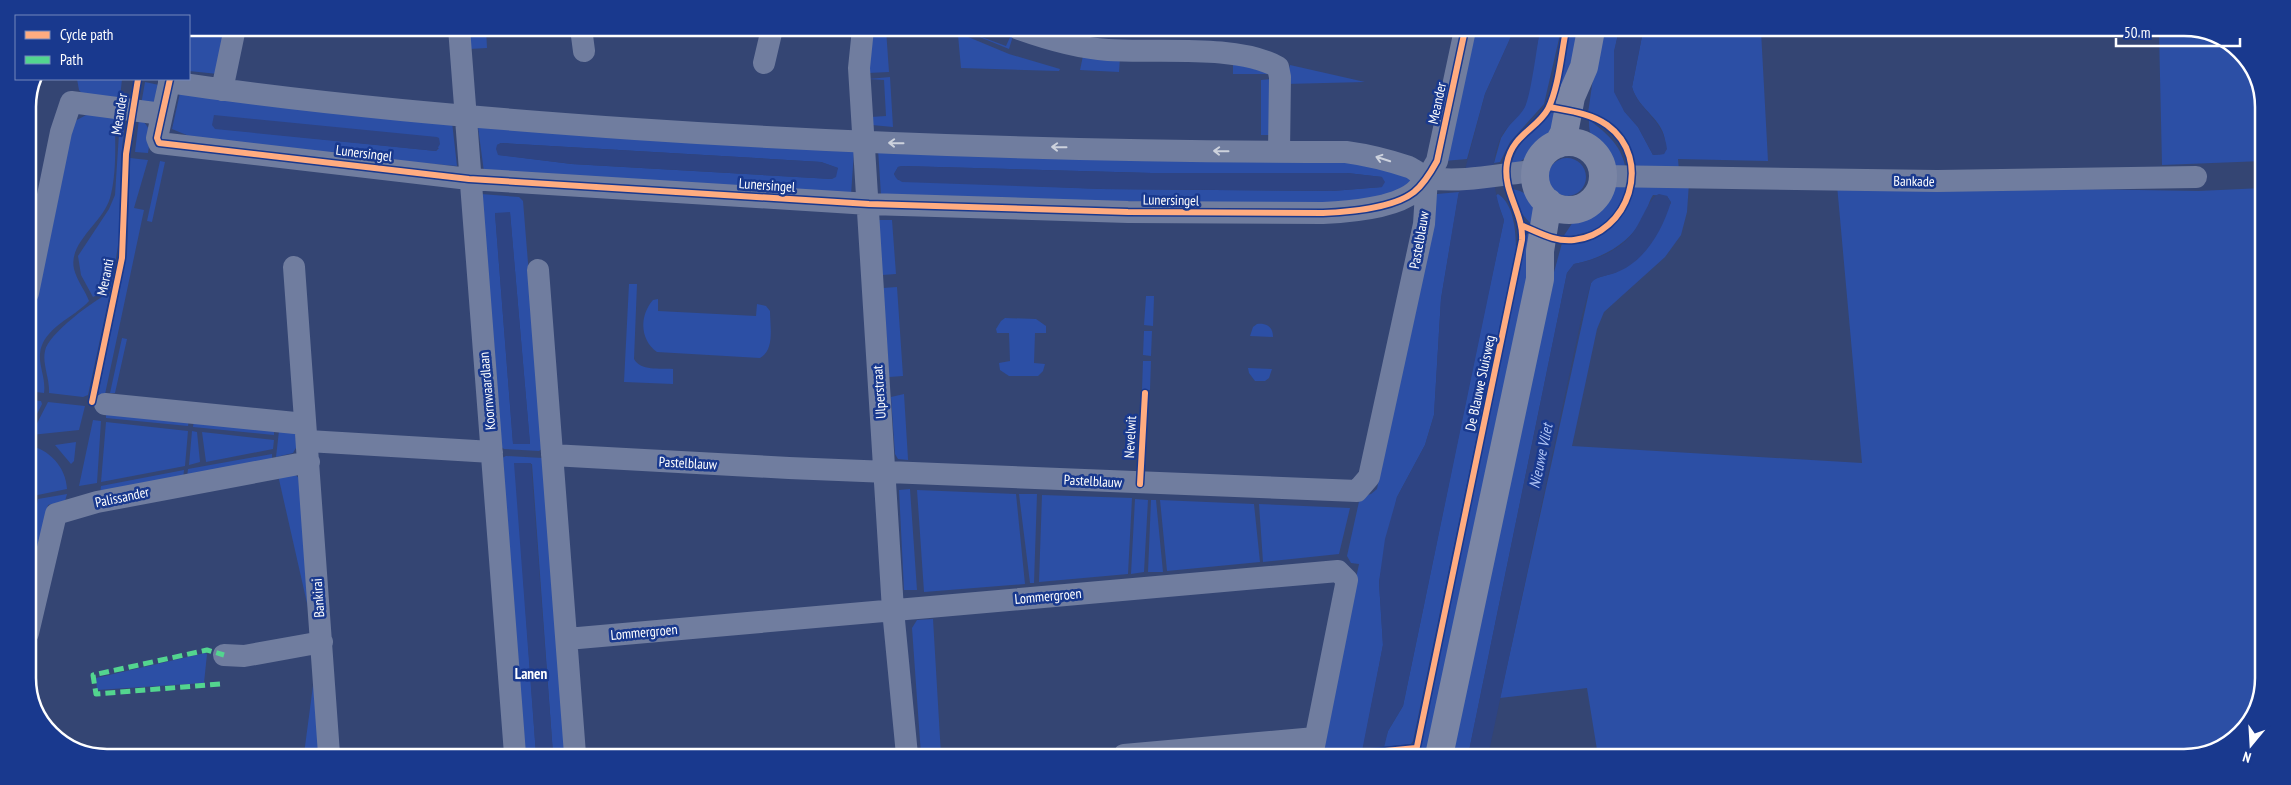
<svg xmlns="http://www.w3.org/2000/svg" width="2291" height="785" font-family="'PT Sans Narrow',sans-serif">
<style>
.green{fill:#2c4fa5;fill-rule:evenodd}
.water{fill:#2e4483}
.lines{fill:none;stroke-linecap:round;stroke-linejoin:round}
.minor{stroke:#707d9f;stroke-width:22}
.major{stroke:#7b86a5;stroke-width:28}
.quiet{stroke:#53d58f;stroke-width:5;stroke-dasharray:10 5;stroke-linecap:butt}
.cycleway-casing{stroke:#19398e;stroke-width:9}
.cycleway{stroke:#ffac80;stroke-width:6}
.oneway{stroke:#cdd2dd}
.labels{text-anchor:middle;stroke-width:5;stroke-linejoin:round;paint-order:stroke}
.street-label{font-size:14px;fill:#fff;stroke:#19398e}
.water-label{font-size:15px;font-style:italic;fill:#b1c5f6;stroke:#19398e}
.neighbourhood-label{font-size:15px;font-weight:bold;fill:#fff;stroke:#19398e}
.rim{fill:none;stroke:#fff;stroke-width:2.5}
</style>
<rect width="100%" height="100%" fill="#344573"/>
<path class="green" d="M191,28H228L218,74L189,71V36Z
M468,28H486L487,48L469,49Z
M871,29H886L889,72L868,73Z
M960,29L1006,46L1011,35L1013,36L1009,49Z
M1470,30H1514L1485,94L1467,159L1444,161Z
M1540,30H1561L1544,104L1510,142L1500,162L1494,163L1501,138L1512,121L1525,106Z
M1570,30H1581L1558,106L1555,101Z
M1600,30H1619L1614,52L1624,111L1638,127L1653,155L1664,154C1672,121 1639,113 1632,87L1643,31H1761L1768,161L1678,159L1679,171L1637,168L1619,132L1588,113Z
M2159,32H2209L2247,59L2263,102V161L2162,165Z
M961,34L1009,54L1060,69L1059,71L961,68L958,35Z
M1083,56L1120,58L1119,72L1080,70Z
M1233,62L1270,74H1233Z
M1290,65L1365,82L1285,84Z
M890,77L893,127L872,125L871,117L886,116L884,80L868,79Z
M77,79H122L120,98L84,96L79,90Z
M1272,79V135H1261V80Z
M145,82L159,85L154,102L141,105Z
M180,93L452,122L457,166L211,145L172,129ZM213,128L439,148L436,151Z
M1550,112L1561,115C1558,121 1555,130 1551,136C1545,144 1520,163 1511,167C1515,142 1535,130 1550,112Z
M88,114L115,117C115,143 117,173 110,198C103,223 68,242 74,269C77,281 85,290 89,301C75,317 42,328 40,354C39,367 46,379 44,393L28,391V330L68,139L75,121Z
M120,118L125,122L121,157L119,240L111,288L93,297L81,275L78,256L109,209L115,195Z
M139,119C153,126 150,139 148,153L135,152Z
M1589,120C1608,134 1622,146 1626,170C1604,164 1588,143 1589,120Z
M478,127L854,151L851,195L484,172ZM501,143L821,162L838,168L832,179L572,164L499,155L497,145Z
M878,149L1342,156L1411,177L1410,189L1330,207L881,195ZM902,166L1151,173H1347L1382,177V187L1332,191L1102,189L898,180L894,174L898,167Z
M1548 177a19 19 0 1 1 38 0a19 19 0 1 1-38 0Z
M130,158L148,160L134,208L144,210L104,399L98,394L127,253Z
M160,161L165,162L152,222L147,221Z
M1635,183H1689L1687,212L1681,235L1665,257L1604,312L1597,329L1572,446L1862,463L1837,185L2198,191L2263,188L2259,703L2232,741L2184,757L1598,756L1587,688L1500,698L1591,283L1594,279L1617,272L1671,203L1667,196L1653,195C1648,202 1648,210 1644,217C1629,244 1603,258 1574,264L1567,273L1468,756H1450L1539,327L1562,243C1570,243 1581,244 1589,241C1615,231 1629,209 1635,183Z
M1627,186C1614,223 1601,232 1563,237L1573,222L1593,211L1611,187Z
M1511,189C1534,191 1537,211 1539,230C1523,219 1517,207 1511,189Z
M1459,192L1441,299L1434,415L1425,445L1397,497L1379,582L1383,645L1363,749L1320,752L1359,564L1351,563L1347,556L1360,497L1371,494L1377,489L1437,194Z
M481,194L519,197L523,201L543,448L539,451L504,449L500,446ZM495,213H510L530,444L513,443Z
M1498,194C1514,204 1516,232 1516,249L1413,741L1411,744L1383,747L1388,731L1403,706C1437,544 1469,382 1504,220L1495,196Z
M878,220H892L896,274L882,275Z
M1530,233L1538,237L1430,756H1419L1526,235Z
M629,284H637L634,359C640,371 660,368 673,369V384L624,382Z
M897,287L903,376L889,377L883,288Z
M110,293L88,395L83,397L49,393C50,379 42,364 45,351C48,334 95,299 110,293Z
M1146,296H1154L1153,326L1144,325Z
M658,299V311L756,316L757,304L766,306L770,311C770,326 775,350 760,358L657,352C640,340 639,316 653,300Z
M1005,318L1036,319L1046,326V333H1035L1034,363L1045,364L1043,371L1038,376H1009L1000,370L999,363L1010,361L1009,333H997L996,329L1001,321Z
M1257,324C1267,323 1273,327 1273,337L1250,336L1253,327Z
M1144,331H1152L1151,356L1143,355Z
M122,338L127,339L115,393H110Z
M1143,361H1151L1150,390H1142Z
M1248,368L1272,369L1269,378L1265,381H1255L1249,373Z
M904,394L908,459V460L898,459L895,454L891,397Z
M28,400L41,401L42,404L28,432Z
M48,402L85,406L79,430L31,435Z
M106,410L189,419L188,426L106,418Z
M194,419L274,427V435L193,427Z
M93,420L101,421L97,483L79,486Z
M106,422L188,431L185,466L101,482Z
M192,431L197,432L200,462L189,465Z
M279,431L295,433L297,446L293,453L276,457Z
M202,432L274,440L273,449L206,462Z
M76,442L74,461L71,464L55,445Z
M28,445C49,449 66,467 67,489L28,497Z
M272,454V462L187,477L188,469Z
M506,456L543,458L566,754H553L532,464L515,463L536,754H524L500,459Z
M184,470L183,479L100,494L101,486Z
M294,474L299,478L309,612L278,475Z
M910,489L917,590H904L899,490Z
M917,490L1016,494L1025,584L924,592Z
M67,494L65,501L48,505L33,577H28V548L38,499Z
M1019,494H1037L1034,583H1030Z
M1042,495L1132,498L1128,574L1039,582Z
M1135,499L1148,500L1144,572L1131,574Z
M1151,500H1156L1163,572H1148Z
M1160,500L1254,504L1260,562L1167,571Z
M1259,504L1350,508L1339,554L1263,562Z
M933,619L941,755H921L912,628L917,620Z
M205,653L207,654L204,683L97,690L96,678Z
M314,678L321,754H304Z"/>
<path class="water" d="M1514,30H1540C1537,46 1531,95 1525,107C1519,118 1507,125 1501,137C1488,164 1494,193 1504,220L1403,706L1388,731L1382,756H1361L1383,645L1379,582L1385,539L1397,497L1425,445L1434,415L1441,299L1458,196L1485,94Z
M1619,30L1643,31L1632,87C1638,110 1664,119 1667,149L1664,154L1653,155L1638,127L1624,111L1614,92V52Z
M214,115L437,137L439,138L440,144L436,151L215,129L212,125Z
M501,143L821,162L838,168L836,177L832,179L572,164L498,155L496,149L497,145Z
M902,166L1151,173H1347L1382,177L1385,182L1382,187L1332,191L1102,189L902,182L896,178L894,174L898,167Z
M1659,194L1667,196L1671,202C1662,231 1645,262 1615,273C1607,276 1596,276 1591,283L1582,315L1488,756H1468L1567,273L1574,264C1596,260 1617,252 1632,234C1641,223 1649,197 1659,194Z
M510,212L530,444H513L495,213Z
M514,463H531L553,754H536Z"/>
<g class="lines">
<path class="minor" d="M459,28L515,754
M581,28L584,51
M863,29L859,68L893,610L907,755
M1019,29C1047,39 1077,48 1108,50C1156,53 1237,44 1278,67L1280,77L1279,152
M764,63L772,29
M170,79L157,138L159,143L469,179L869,204L1128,212L1323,213C1348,212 1394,208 1414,192C1424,184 1431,172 1437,161L1465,30
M169,82C323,105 479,118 635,129C871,145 1109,152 1346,152C1368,155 1388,160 1409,167C1416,170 1422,177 1429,178C1464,183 1500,174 1535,171
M222,90L235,28
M1602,176L1937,181L2196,177
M294,267L329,754
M538,270L575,754
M28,293L61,132L71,102L162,114
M105,404L305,424
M308,441L492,452
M552,455L789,468L1357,491L1369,477L1424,224L1427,178
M28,633L56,514L97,502L309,462
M567,639L1338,571L1347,580L1312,756
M224,655L244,656L322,642
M1124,755L1315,738"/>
<path class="major" d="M1535 176a34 34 0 1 1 68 0a34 34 0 1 1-68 0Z
M1558,144L1564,133L1571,97L1584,67L1591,30
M1439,756L1540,279V251L1548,202"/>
<path class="quiet" d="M220,684L96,694L93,675L207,650L224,655"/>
<defs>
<path id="cycleway" d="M170,79L157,138L159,143L469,179L869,204L1128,212L1323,213C1348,212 1394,208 1414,192C1424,184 1431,172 1437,161L1465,30
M1523,226C1540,233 1555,242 1574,240C1629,234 1654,159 1607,125C1590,113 1569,111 1549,107
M92,402L122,258L126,154L138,79
M1140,484L1145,393
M1334,756L1416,748
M1415,756L1522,240C1524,213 1502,192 1507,163C1512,135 1537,129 1548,109C1559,86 1561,55 1566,30"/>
</defs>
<use href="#cycleway" class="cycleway-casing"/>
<use href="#cycleway" class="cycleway"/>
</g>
<defs><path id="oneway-shaft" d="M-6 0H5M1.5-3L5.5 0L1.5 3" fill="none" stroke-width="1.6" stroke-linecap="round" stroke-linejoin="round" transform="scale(1.25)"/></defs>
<g class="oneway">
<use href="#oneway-shaft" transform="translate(896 143) rotate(-179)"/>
<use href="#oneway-shaft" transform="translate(1059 147) rotate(-179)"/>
<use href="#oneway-shaft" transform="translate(1221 151) rotate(-179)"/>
<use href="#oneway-shaft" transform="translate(1383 159) rotate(-162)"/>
</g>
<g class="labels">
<g class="street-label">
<text transform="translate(1437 103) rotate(-78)" y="5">Meander</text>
<text transform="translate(119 114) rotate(-81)" y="5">Meander</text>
<text transform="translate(364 153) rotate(7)" y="5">Lunersingel</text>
<text transform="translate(1914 181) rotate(1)" y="5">Bankade</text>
<text transform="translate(767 185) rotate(4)" y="5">Lunersingel</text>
<text transform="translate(1171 200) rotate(1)" y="5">Lunersingel</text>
<text transform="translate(1419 240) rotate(-80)" y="5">Pastelblauw</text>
<text transform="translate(105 277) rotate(-79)" y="5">Meranti</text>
<text transform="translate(1480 383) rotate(-78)" y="5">De Blauwe Sluisweg</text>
<text transform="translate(487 391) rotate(-95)" y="5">Koornwaardlaan</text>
<text transform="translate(879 392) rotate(-94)" y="5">Ulperstraat</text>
<text transform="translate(1130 437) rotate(-87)" y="5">Nevelwit</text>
<text transform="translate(688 463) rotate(3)" y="5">Pastelblauw</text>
<text transform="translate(1093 481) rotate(3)" y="5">Pastelblauw</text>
<text transform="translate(122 497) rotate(-12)" y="5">Palissander</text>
<text transform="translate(1048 596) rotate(-5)" y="5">Lommergroen</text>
<text transform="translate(318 598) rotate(-94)" y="5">Bankirai</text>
<text transform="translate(644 632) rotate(-5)" y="5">Lommergroen</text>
</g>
<g class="water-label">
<text transform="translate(1541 456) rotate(-78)" y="5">Nieuwe Vliet</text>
</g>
<g class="neighbourhood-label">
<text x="531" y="679">Lanen</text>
</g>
</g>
<path d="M0 0H2291V785H0ZM107 36H2184A71 71 0 0 1 2255 107V678A71 71 0 0 1 2184 749H107A71 71 0 0 1 36 678V107A71 71 0 0 1 107 36Z" fill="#19398e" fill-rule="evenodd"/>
<path class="rim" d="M107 36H2184A71 71 0 0 1 2255 107V678A71 71 0 0 1 2184 749H107A71 71 0 0 1 36 678V107A71 71 0 0 1 107 36Z"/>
<rect x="15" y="15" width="175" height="65" fill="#19398e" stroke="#7588bb"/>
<rect x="25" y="31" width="25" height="8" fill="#ffac80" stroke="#7588bb"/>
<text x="60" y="40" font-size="15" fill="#ffffff">Cycle path</text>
<rect x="25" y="56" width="25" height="8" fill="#53d58f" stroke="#7588bb"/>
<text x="60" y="65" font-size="15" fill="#ffffff">Path</text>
<g transform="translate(2251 745) rotate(198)" stroke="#19398e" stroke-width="4" paint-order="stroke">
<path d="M0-4L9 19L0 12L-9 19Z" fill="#ffffff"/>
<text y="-8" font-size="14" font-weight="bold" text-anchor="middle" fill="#ffffff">N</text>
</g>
<path d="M2116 38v8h124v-8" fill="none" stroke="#ffffff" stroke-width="2.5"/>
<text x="2124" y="38" font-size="15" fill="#ffffff" stroke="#19398e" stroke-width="4" paint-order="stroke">50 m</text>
</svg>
